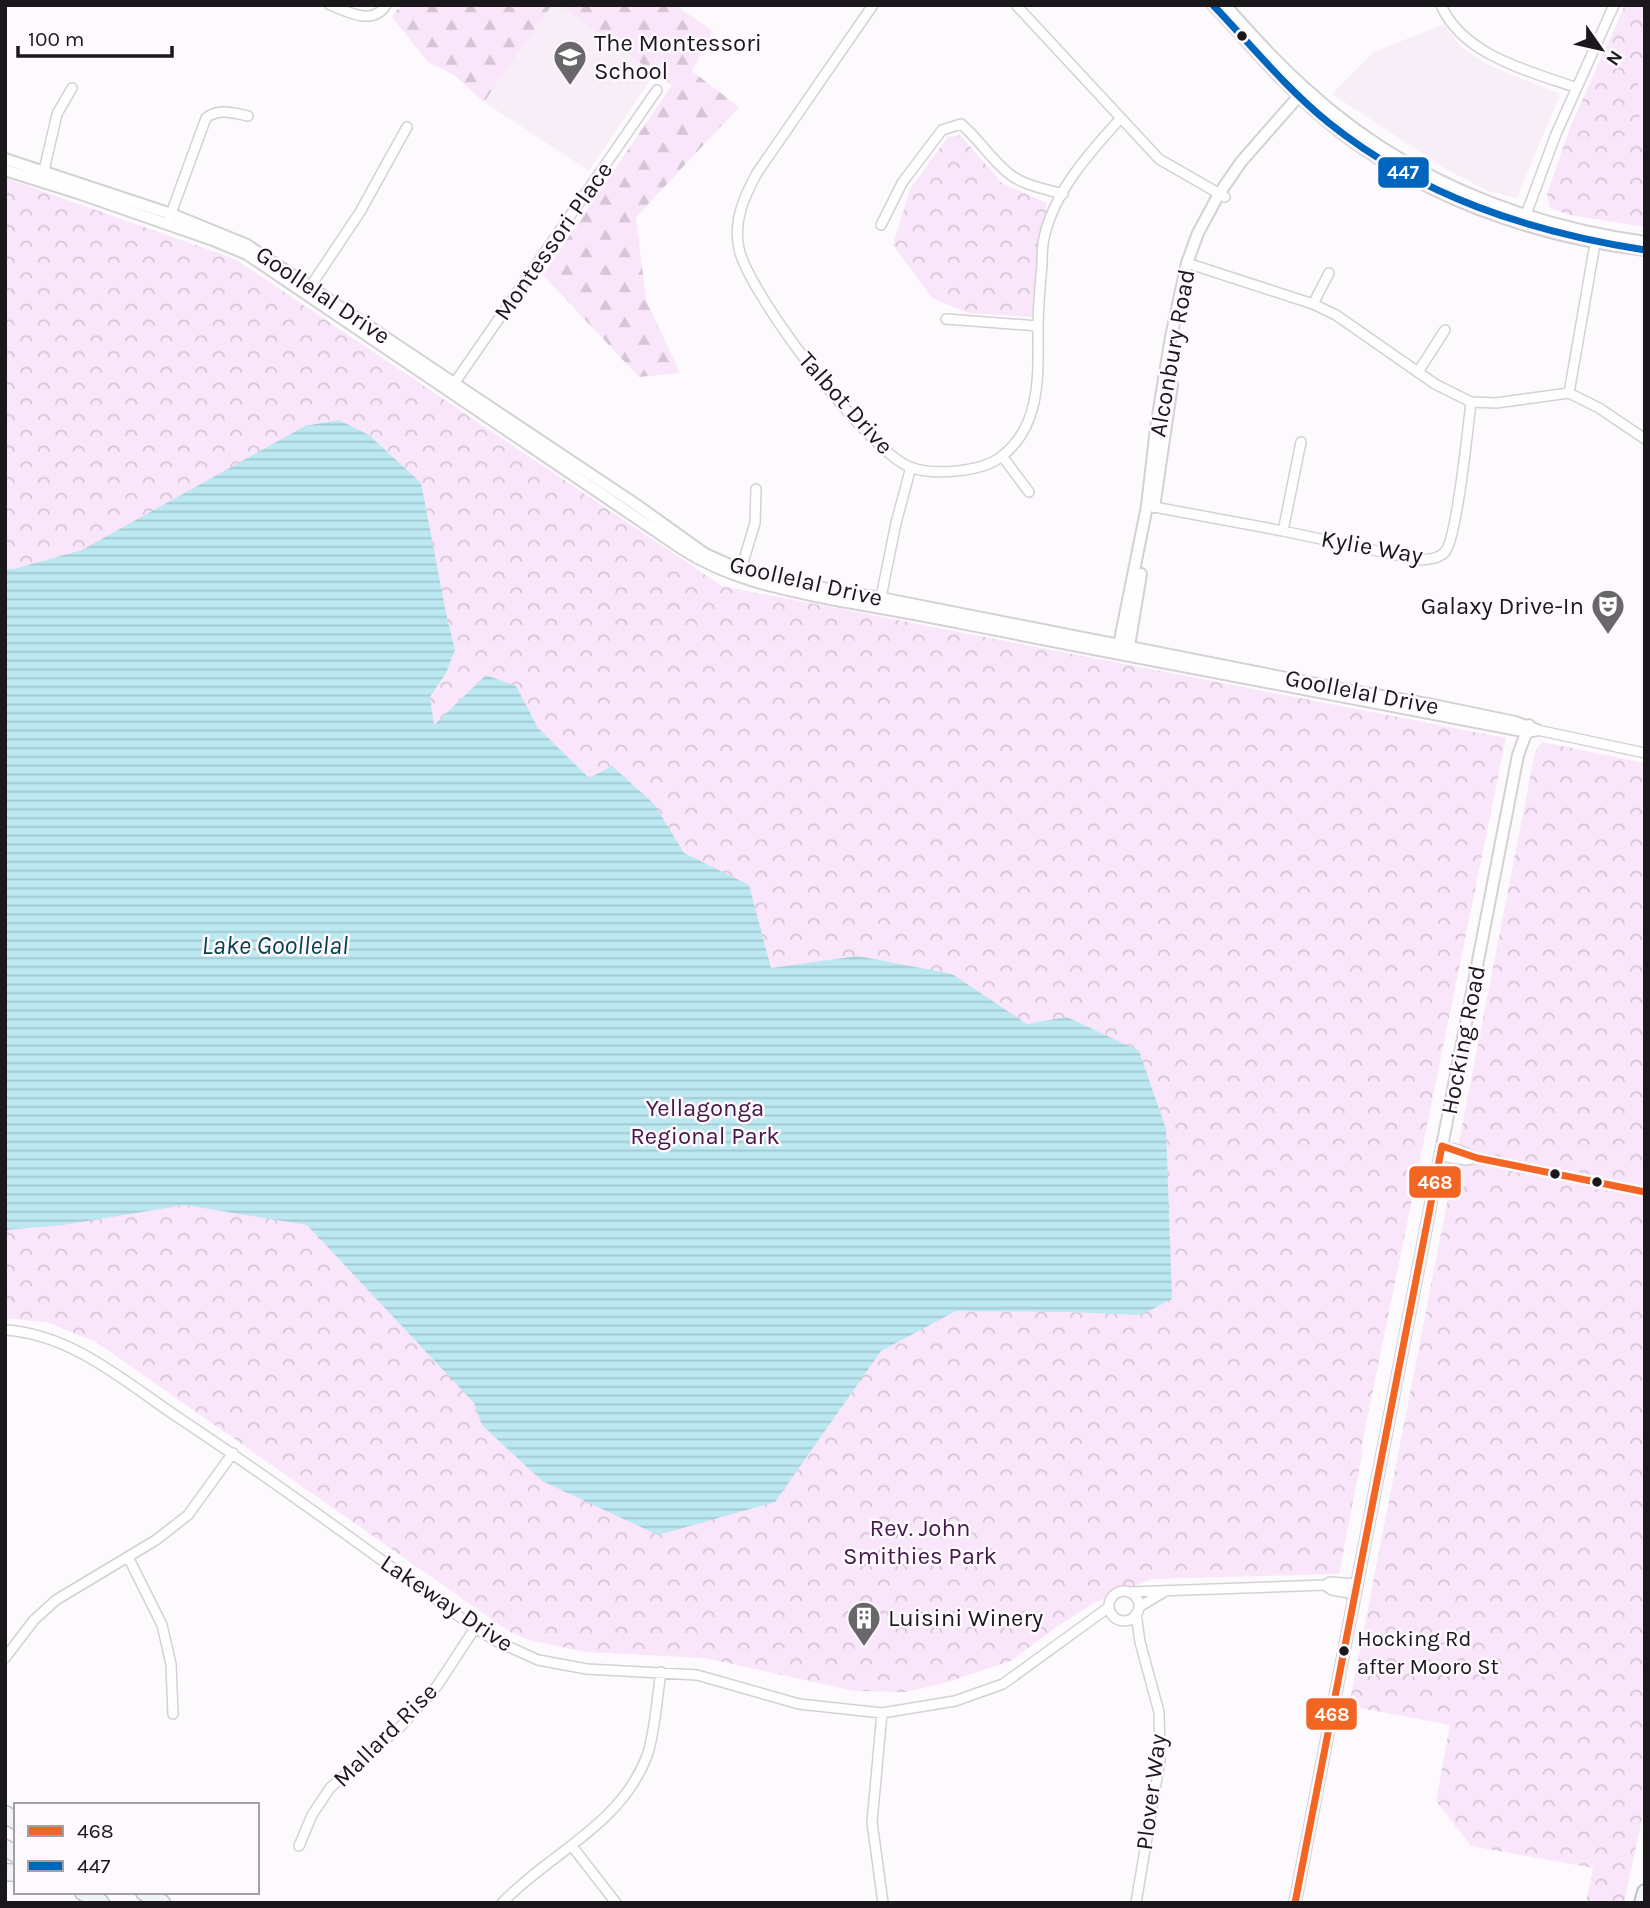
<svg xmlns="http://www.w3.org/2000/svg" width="1650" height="1908" font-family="Karla,sans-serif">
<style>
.built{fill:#f7eef8}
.forest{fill:url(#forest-firs)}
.park{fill:url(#park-crowns)}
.pitch{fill:#f9e6fa}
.water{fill:url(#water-rules)}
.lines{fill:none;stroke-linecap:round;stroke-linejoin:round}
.minor-casing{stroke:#d4d1d4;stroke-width:12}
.tertiary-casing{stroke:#d4d1d4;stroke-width:14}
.primary-casing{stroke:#bdc2c7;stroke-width:18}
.trunk-casing{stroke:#bdc2c7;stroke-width:19}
.minor{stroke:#fffeff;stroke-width:9}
.tertiary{stroke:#fffeff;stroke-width:10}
.primary{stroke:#f3f6f8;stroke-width:14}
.trunk{stroke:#eef3f6;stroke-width:16}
.bus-1-casing{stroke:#fef9fe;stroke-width:12}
.bus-2-casing{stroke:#fef9fe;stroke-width:12}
.bus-1{stroke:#f26522;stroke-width:7}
.bus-2{stroke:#0065bd;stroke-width:7}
.bus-dot{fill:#1b181c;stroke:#fef9fe;stroke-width:2.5}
.labels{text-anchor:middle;stroke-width:5;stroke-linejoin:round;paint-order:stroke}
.bus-label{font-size:22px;fill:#1b181c;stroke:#fef9fe;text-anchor:start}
.poi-label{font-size:24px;fill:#1b181c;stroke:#fef9fe;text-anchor:start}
.street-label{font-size:24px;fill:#1b181c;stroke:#fef9fe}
.park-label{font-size:24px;fill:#441848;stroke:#fef9fe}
.water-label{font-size:26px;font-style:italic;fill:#07434c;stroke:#fef9fe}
.line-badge{stroke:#fef9fe;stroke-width:2.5}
.badge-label{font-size:19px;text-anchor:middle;font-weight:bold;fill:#fff}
</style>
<defs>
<pattern id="forest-firs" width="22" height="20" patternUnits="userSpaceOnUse" patternTransform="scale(1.75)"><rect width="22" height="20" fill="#f9e6fa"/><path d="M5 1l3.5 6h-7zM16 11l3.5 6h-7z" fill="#d5c5d6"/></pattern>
<pattern id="park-crowns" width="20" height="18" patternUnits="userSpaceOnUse" patternTransform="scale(1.75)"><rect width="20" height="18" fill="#f9e6fa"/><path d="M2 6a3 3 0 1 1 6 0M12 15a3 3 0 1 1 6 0" fill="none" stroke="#d5c5d6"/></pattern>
<pattern id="water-rules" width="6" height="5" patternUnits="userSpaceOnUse" patternTransform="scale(1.75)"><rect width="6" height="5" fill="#bce8f1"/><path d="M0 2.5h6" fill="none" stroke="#a1c6ce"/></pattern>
</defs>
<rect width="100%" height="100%" fill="#fdfafd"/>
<path class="built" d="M552,5H558L655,73L589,171L484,102Z
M1444,24L1461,47L1490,66L1560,94L1517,198L1488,191L1446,169L1332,94L1374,52Z"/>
<path class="forest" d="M401,5H552L484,102L454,75L428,62L392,17Z
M558,5H675L713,31L692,71L739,107L636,217L646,300L680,373L639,377L543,275L672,85Z"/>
<path class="park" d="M1625,5H1645V227L1570,215L1550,208L1547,194L1571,125Z
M960,135L1003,184L1047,203L1032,317L969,313L932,298L893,245L910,189L948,137Z
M5,178L235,259L722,586L1506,738L1361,1449L1363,1450L1339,1574L1152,1579L1096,1602L1058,1626L1011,1661L948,1682L906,1692L854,1691L705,1658L586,1652L533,1641L510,1632L96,1342L46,1322L5,1318Z
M1542,742L1645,763V1804L1624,1903H1586L1593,1868L1471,1846L1436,1801L1450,1725L1349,1706L1535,752Z"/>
<path class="pitch" d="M1645,58V139C1636,109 1633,88 1645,58Z"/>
<path class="water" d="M339,420L369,435L421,483L446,613L455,650L446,673L430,697L434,725L486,675L516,686L538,728L589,778L612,766L654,804L684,853L749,885L771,968L858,956L952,974L1027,1024L1067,1017L1139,1051L1166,1129L1172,1299L1141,1315L1068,1312L956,1311L881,1351L775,1502L658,1535L542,1481L482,1425L474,1403L307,1225L185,1205L63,1225L5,1230V569H14L82,550L305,426Z"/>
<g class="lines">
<defs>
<path id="minor" d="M330,5C348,12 373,26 386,5
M873,5L757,173C744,197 733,221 739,249C749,294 867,450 910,467C933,476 983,472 1002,456C1042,425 1038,373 1038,328C1038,307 1040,286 1042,265C1042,256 1042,247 1044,238C1054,192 1089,153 1120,119
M1016,5L1159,159L1225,197
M1441,5C1463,56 1530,71 1577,88
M43,175L57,114L72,88
M169,219L206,118C219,108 233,113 248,116
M1524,220L1556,134L1614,5
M881,225L902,183L942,130L961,124C978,138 990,158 1007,172C1021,185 1045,189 1063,194
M1187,263L1313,304L1336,315L1435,384L1471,402L1496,403L1569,393L1599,408L1645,439
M308,290L360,212L407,127
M1313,304L1329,273
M946,319L1038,326
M1418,372L1445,330
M451,388L657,90
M1569,393L1596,238
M1002,456L1029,492
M1149,506L1283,531L1420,560C1430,559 1438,559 1445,552C1457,538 1468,427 1471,402
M1283,531L1301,442
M739,576L755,523L756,489
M880,602L896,523L911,467
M1537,730L1645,753
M1442,1146L1459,1150L1477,1158L1645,1192
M1440,1156L1466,1160L1477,1158
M5,1330C72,1334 125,1382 179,1418C280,1485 377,1557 475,1628L496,1641L538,1660L587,1669L697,1675L799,1704L882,1713L955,1701L1003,1684L1109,1607
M128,1557L162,1625L171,1664L173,1714
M1325,1585L1332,1590L1355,1594
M1109 1606a15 15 0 1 1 30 0a15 15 0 1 1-30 0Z
M1128,1592L1325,1585L1330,1582L1357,1584
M1139,1607L1164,1592
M5,1658L34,1620L56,1600L156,1540L188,1515L233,1453
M882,1713L872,1822L883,1903
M299,1846L312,1815L330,1788L402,1725L437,1686L475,1628
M572,1846L616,1903
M502,1903C551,1852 620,1826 647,1756C655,1734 657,1696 661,1672
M1136,1903L1160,1760L1159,1712L1140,1642L1136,1614"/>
<path id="tertiary" d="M1213,5C1251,45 1286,88 1329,123C1419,196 1531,236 1645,250
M1225,5C1251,34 1277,63 1306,89C1402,177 1517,224 1645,242
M5,159L171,214L247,245L638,506L705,554L741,570L841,592L881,598L1342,689L1433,705L1515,722L1537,730
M5,170L78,193L213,240L247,254L681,548C727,578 777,588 830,599C875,607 921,615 966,624C1153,661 1340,697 1528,732L1537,730
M1154,507L1172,385
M1118,650L1147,506L1156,428L1171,337L1187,263L1198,233L1219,194L1241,162L1305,89
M1128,652L1141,574
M1295,1903L1518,755L1529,725"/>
<path id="primary" d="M1642,1903L1645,1892"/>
<path id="trunk" d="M5,1814L16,1821
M5,1848L16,1854
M5,1872L16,1873
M83,1892L101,1903
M144,1892L162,1903"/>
</defs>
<use href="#minor" class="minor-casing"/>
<use href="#tertiary" class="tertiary-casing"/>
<use href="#primary" class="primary-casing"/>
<use href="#trunk" class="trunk-casing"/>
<use href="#minor" class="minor"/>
<use href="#tertiary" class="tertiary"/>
<use href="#primary" class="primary"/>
<use href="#trunk" class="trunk"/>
<defs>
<path id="bus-1" d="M1295,1903L1442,1146L1477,1158L1645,1192"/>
<path id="bus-2" d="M1213,5C1251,45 1286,88 1329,123C1420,196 1530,232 1645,250"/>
</defs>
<use href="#bus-1" class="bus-1-casing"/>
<use href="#bus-2" class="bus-2-casing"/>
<use href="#bus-1" class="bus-1"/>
<use href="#bus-2" class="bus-2"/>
</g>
<defs>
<symbol id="school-pin" viewBox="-11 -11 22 30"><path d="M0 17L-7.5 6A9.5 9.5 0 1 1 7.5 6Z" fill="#6a676b" stroke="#fef9fe"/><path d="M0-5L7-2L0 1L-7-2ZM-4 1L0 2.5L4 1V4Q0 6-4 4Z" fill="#fff"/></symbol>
<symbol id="theatre-pin" viewBox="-11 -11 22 30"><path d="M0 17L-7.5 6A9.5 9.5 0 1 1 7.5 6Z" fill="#6a676b" stroke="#fef9fe"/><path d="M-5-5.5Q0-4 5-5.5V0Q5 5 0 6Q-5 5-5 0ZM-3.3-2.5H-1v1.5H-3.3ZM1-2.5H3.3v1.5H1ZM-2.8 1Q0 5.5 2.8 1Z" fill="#fff"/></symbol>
<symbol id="building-pin" viewBox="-11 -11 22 30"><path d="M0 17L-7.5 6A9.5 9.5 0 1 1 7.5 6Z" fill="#6a676b" stroke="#fef9fe"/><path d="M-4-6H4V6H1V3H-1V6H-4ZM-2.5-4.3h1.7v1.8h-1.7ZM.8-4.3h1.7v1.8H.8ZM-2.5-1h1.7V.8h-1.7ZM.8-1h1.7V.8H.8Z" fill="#fff"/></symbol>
</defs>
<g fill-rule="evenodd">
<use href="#school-pin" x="551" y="38" width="38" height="52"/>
<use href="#theatre-pin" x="1589" y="587" width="38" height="52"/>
<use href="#building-pin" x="845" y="1599" width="38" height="52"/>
</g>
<g class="bus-dot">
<circle cx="1242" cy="36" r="6"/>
<circle cx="1555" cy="1174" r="6"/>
<circle cx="1597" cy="1182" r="6"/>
<circle cx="1344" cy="1651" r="6"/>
</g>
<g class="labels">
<g class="bus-label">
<text x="1357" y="1646">Hocking Rd<tspan x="1357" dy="28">after Mooro St</tspan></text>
</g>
<g class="poi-label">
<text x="594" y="51">The Montessori<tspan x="594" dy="28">School</tspan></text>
<text x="1584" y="614" text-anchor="end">Galaxy Drive-In</text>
<text x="888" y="1626">Luisini Winery</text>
</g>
<g class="street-label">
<text transform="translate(553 241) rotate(-55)" y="8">Montessori Place</text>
<text transform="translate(323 295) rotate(34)" y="8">Goollelal Drive</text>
<text transform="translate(1172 353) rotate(-80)" y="8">Alconbury Road</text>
<text transform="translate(846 403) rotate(48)" y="8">Talbot Drive</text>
<text transform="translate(1372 547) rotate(10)" y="8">Kylie Way</text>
<text transform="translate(806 581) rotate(13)" y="8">Goollelal Drive</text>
<text transform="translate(1362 692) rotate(11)" y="8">Goollelal Drive</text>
<text transform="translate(1463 1040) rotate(-79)" y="8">Hocking Road</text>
<text transform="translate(447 1603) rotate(34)" y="8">Lakeway Drive</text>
<text transform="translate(385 1735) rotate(-45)" y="8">Mallard Rise</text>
<text transform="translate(1151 1792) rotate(-83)" y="8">Plover Way</text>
</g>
<g class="park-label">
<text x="705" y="1116">Yellagonga<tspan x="705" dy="28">Regional Park</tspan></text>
<text x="920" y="1536">Rev. John<tspan x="920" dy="28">Smithies Park</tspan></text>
</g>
<g class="water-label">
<text x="275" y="954">Lake Goollelal</text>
</g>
</g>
<g class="line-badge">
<rect x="1377" y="156" width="53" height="33" rx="7" fill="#0065bd"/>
<rect x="1408" y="1165" width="54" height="34" rx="7" fill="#f26522"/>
<rect x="1305" y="1697" width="53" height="34" rx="7" fill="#f26522"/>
</g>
<g class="badge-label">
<text x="1403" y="179">447</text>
<text x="1435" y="1189">468</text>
<text x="1332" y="1721">468</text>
</g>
<rect width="1650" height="1908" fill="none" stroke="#1b181c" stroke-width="14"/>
<rect x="14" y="1803" width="245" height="91" fill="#fef9fe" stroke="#a39fa4" stroke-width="2"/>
<rect x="28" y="1826" width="35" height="10" fill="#f26522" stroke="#a39fa4" stroke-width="2"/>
<text x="77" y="1838" font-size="21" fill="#1b181c">468</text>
<rect x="28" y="1861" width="35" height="10" fill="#0065bd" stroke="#a39fa4" stroke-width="2"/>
<text x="77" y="1873" font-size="21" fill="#1b181c">447</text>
<g transform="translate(1601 49) rotate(124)" stroke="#fef9fe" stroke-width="5" paint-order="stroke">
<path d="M0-5L12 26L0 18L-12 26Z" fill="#1b181c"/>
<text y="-10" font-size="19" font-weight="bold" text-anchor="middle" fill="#1b181c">N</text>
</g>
<path d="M18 46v10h154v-10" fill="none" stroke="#1b181c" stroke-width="3.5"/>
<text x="28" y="46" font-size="21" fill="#1b181c" stroke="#fef9fe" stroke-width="5" paint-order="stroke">100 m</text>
</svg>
